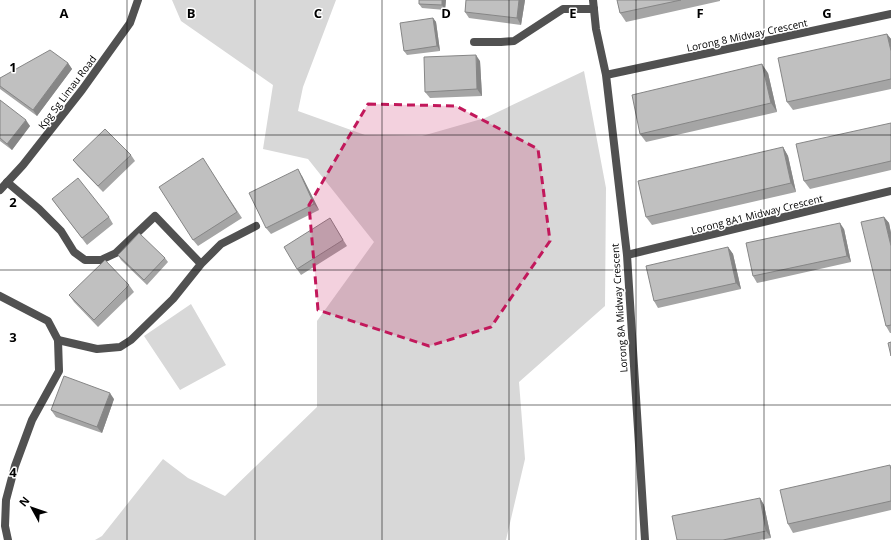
<svg xmlns="http://www.w3.org/2000/svg" width="891" height="540" font-family="'Open Sans',sans-serif">
<style>
.green{fill:#d8d8d8}
.lines{fill:none;stroke-linecap:round;stroke-linejoin:round}
.service{stroke:#515151;stroke-width:8}
.minor{stroke:#515151;stroke-width:8}
.tertiary{stroke:#515151;stroke-width:8}
.wall{fill:#a5a5a5}
.shaded-wall{fill:#868686}
.building{fill:#c0c0c0;stroke:#868686}
.marked{fill:#c2185b;fill-opacity:0.2;stroke:#c2185b;stroke-width:3;stroke-dasharray:8 5;stroke-linejoin:round}
.grid{fill:none;stroke:#000;stroke-width:1;stroke-opacity:0.55}
.labels{text-anchor:middle;stroke-width:3;stroke-linejoin:round;paint-order:stroke}
.street-label{font-size:10px;fill:#000;stroke:#fff}
.grid-label{font-size:13px;text-anchor:middle;font-weight:bold;fill:#000;stroke:#fff;stroke-width:3;stroke-linejoin:round;paint-order:stroke}
</style>
<rect width="100%" height="100%" fill="#fff"/>
<path class="green" d="M172,0H336L303,87L298,111L365,135L422,136L485,118L584,71L606,188L605,306L519,382L525,459L506,540H95L102,536L163,459L188,478L225,496L317,407V321L374,242L308,159L263,149L273,85L181,21Z
M191,304L226,365L180,390L144,336Z"/>
<g class="lines">
<path class="service" d="M474,42H501L514,41L563,9H594"/>
<path class="minor" d="M593,0L596,29L606,75L627,255L645,540
M606,75L891,14
M7,182L39,209L61,231L74,252L85,260H101L116,253L155,216L201,264
M627,255L891,191
M58,340L97,349L120,347L131,340L173,299L201,264L221,244L256,226"/>
<path class="tertiary" d="M0,190L23,165L82,90L130,23L138,0
M0,296L48,321L58,340L59,371L32,420L15,466L6,500L5,526L8,540"/>
</g>
<path class="wall" d="M419,0H446L445,10L422,8L419,4Z
M466,0H525L521,25L469,18L465,12Z
M617,0H720V1L626,22L620,13Z
M433,18L436,22L440,51L407,55L404,51Z
M887,34L891,39V89L793,110L787,102Z
M480,61L482,96L430,98L425,92Z
M68,63L72,69L37,116L0,89V78Z
M768,73L777,112L646,142L640,134Z
M0,100L30,126L12,150L0,141Z
M891,123V170L810,189L804,181Z
M783,147L788,156L796,192L652,225L646,217Z
M131,155L135,161L103,192L78,166L73,160Z
M207,165L242,218L198,246L193,240Z
M302,176L319,210L271,234L266,228Z
M52,199L109,217L113,224L87,245Z
M884,217L889,223L891,233V333H890L886,326Z
M334,225L347,246L301,275L297,269Z
M844,229L851,262L757,283L753,276Z
M728,247L733,254L741,289L658,308L654,301Z
M118,255L165,258L168,262L147,285L121,260Z
M129,285L134,292L98,327L74,302L69,295Z
M114,399L102,433L56,417L51,410Z
M890,465L891,467V510L793,533L788,524Z
M760,498L764,505L771,538L759,540H677Z"/>
<path class="shaded-wall" d="M442,0H446L445,10L442,5Z
M519,0H525L521,25L517,18Z
M433,18L436,22L440,51L437,46Z
M887,34L891,39V51Z
M476,55L480,61L482,96L477,89Z
M68,63L72,69L37,116L33,110Z
M762,64L768,73L777,112L771,103Z
M26,120L30,126L12,150L7,144Z
M783,147L788,156L796,192L791,183Z
M298,169L302,176L319,210L314,204Z
M884,217L889,223L891,233V246Z
M840,223L844,229L851,262L847,256Z
M728,247L733,254L741,289L736,283Z
M110,393L114,399L102,433L97,427Z
M760,498L764,505L771,538L766,531Z"/>
<path class="building" d="M419,0H442V5L419,4Z
M466,0H519L517,18L465,12Z
M617,0H681L620,13Z
M433,18L437,46L404,51L400,23Z
M887,34L891,51V79L787,102L778,58Z
M50,50L68,63L33,110L0,86V78Z
M476,55L477,89L425,92L424,57Z
M762,64L771,103L640,134L632,95Z
M0,100L26,120L7,144L0,138Z
M891,123V161L804,181L796,144Z
M105,129L131,155L98,186L73,160Z
M783,147L791,183L646,217L638,181Z
M203,158L237,212L193,240L159,187Z
M298,169L314,204L266,228L249,193Z
M78,178L109,217L82,238L52,199Z
M884,217L891,246V325L886,326L861,222Z
M330,218L343,240L297,269L284,247Z
M840,223L847,256L753,276L746,243Z
M139,233L165,258L144,280L118,255Z
M728,247L736,283L654,301L646,266Z
M105,260L129,285L94,320L69,295Z
M891,342V356L888,343Z
M64,376L110,393L97,427L51,410Z
M890,465L891,470V501L788,524L780,490Z
M760,498L766,531L723,540H677L672,516Z"/>
<path class="marked" d="M368,104L456,106L538,149L550,241L491,327L429,346L318,310L309,205Z"/>
<path class="grid" d="M127,0V540M255,0V540M382,0V540M509,0V540M636,0V540M764,0V540M0,135H891M0,270H891M0,405H891"/>
<g class="labels">
<g class="street-label">
<text transform="translate(747 35) rotate(-12)" y="4">Lorong 8 Midway Crescent</text>
<text transform="translate(67 92) rotate(-53)" y="4">Kpg Sg Limau Road</text>
<text transform="translate(757 214) rotate(-14)" y="4">Lorong 8A1 Midway Crescent</text>
<text transform="translate(619 308) rotate(-94)" y="4">Lorong 8A Midway Crescent</text>
</g>
</g>
<g class="grid-label">
<text x="64" y="18">A</text>
<text x="191" y="18">B</text>
<text x="318" y="18">C</text>
<text x="446" y="18">D</text>
<text x="573" y="18">E</text>
<text x="700" y="18">F</text>
<text x="827" y="18">G</text>
<text x="13" y="72">1</text>
<text x="13" y="207">2</text>
<text x="13" y="342">3</text>
<text x="13" y="477">4</text>
</g>
<g transform="translate(32 508) rotate(310)" stroke="#ffffff" stroke-width="3" paint-order="stroke">
<path d="M0-3L7 15L0 10L-7 15Z" fill="#000000"/>
<text y="-6" font-size="11" font-weight="bold" text-anchor="middle" fill="#000000">N</text>
</g>
</svg>
